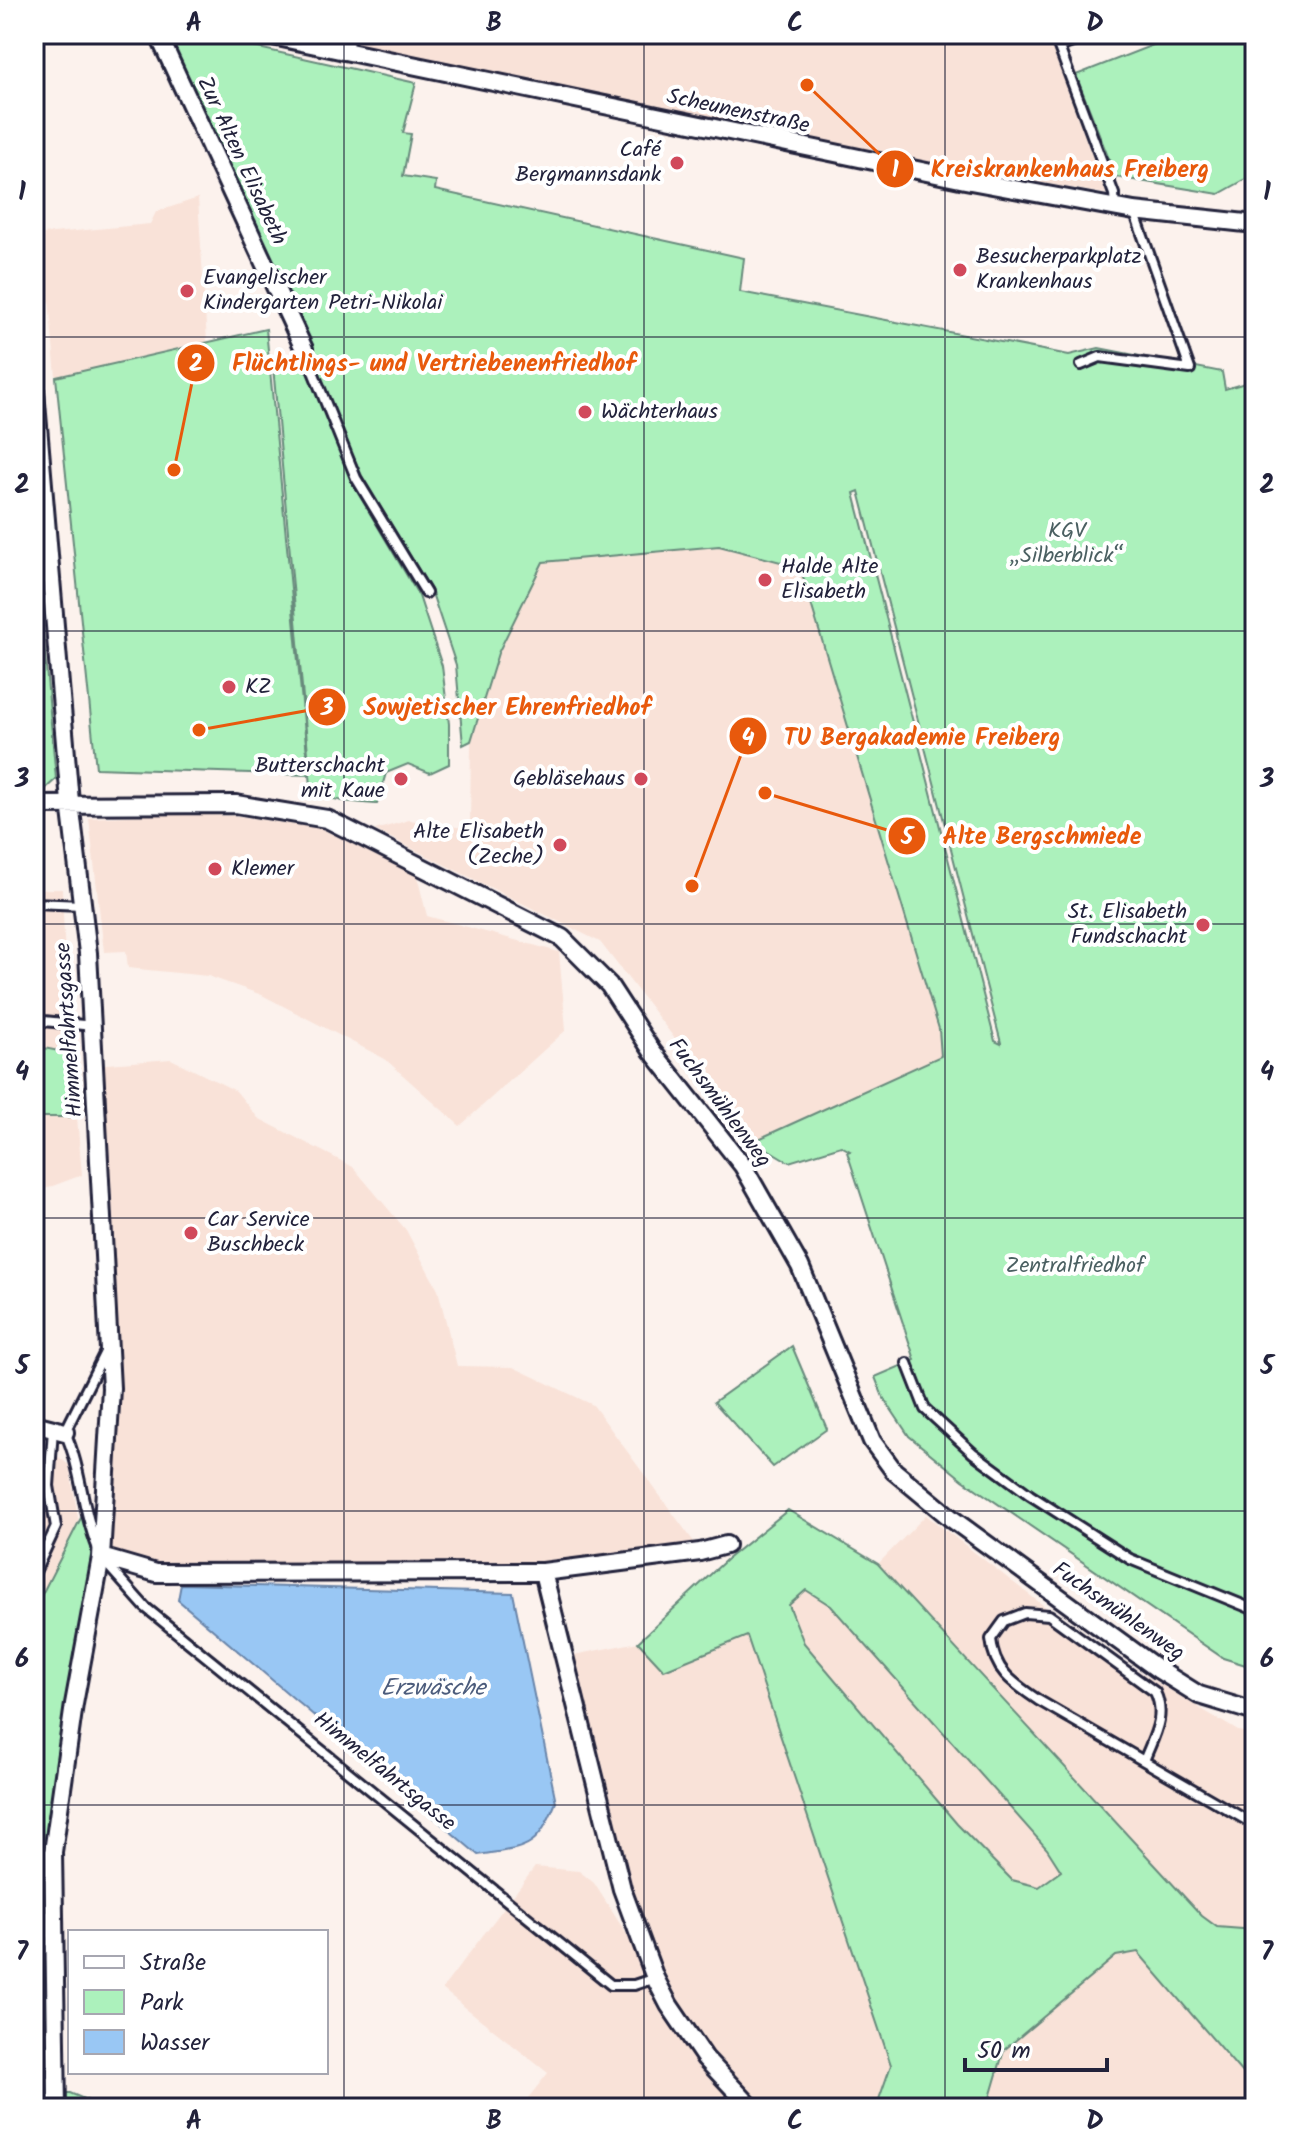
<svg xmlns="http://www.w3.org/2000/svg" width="1289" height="2142" font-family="Kalam,sans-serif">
<rect width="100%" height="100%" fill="#fcf2ed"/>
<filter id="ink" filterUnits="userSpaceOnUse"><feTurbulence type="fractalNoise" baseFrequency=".0125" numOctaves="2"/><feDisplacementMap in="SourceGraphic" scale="16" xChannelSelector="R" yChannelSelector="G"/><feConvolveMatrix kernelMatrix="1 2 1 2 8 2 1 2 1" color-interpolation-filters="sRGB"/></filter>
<g filter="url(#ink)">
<path fill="#f9e2d8" d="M 359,34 L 1047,34 L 1106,194 L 945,166 L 356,46 Z
M 198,198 L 207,342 L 56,377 L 43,234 L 150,224 L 156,212 Z
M 719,546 L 800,567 L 939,1029 L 941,1056 L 754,1141 L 600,942 L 375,830 L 409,820 L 470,829 L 471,741 L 498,653 L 543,562 Z
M 168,814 L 238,816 L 322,829 L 417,876 L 427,916 L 559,952 L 566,1030 L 460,1126 L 385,1059 L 262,995 L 208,976 L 128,968 L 126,951 L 104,952 L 89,818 Z
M 34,889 L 62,889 L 69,1053 L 34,1045 Z
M 171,1059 L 236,1091 L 258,1118 L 353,1167 L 406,1230 L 438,1290 L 457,1366 L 513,1367 L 593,1405 L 697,1546 L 543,1572 L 156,1573 L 101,1557 L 111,1388 L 95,1065 Z
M 34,1117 L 77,1117 L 82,1175 L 34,1193 Z
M 34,1438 L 69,1465 L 79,1523 L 34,1659 Z
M 926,1515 L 1092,1643 L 1238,1731 L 1255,1734 L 1255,1930 L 1217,1927 L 1202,1916 L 878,1564 Z
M 806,1590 L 831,1606 L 1047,1849 L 1062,1871 L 1039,1888 L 1012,1880 L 957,1824 L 804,1643 L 789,1605 Z
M 747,1635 L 891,2065 L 876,2108 L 520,2108 L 548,2073 L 442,1989 L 535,1867 L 579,1871 L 594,1883 L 652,1974 L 564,1657 L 638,1642 L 664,1670 Z
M 1138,1951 L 1255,2088 L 1255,2108 L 987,2108 L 1004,2050 L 1116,1956 Z"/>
<path fill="#acf1bc" stroke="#678a7c" stroke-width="2" fill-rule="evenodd" d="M 164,34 L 195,34 L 416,83 L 403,133 L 411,134 L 403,176 L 436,181 L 435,190 L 744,258 L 740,292 L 1069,355 L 1099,348 L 1222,372 L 1225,389 L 1255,380 L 1255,1668 L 1223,1658 L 963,1480 L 909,1436 L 883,1397 L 875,1377 L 915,1360 L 847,1152 L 850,1151 L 841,1146 L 789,1162 L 754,1141 L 941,1056 L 939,1029 L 800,567 L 719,546 L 543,562 L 498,653 L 471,741 L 463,745 L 456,665 L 431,590 L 362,476 ZM 859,491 L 1001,1043 L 1001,1044 L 995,1041 L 854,493 Z
M 1181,34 L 1255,34 L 1255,174 L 1219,194 L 1116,177 L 1076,75 Z
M 266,329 L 309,775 L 96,768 L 56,377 Z
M 302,359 L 355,488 L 419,596 L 442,666 L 449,724 L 449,764 L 430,773 L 408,764 L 386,773 L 377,804 C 358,802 324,803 311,786 L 273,366 Z
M 34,533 L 56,779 L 44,790 L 34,791 Z
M 34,1046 L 69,1053 L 77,1117 L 34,1117 Z
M 792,1346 L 827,1429 L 773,1467 L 714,1402 Z
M 85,1510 L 101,1557 L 53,1852 L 58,2093 L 70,2093 L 105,2108 L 34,2108 L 34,1659 L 39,1600 Z
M 788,1510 L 878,1564 L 1202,1916 L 1217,1927 L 1255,1930 L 1255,2088 L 1138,1952 L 1116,1956 L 1004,2050 L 987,2108 L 876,2108 L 891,2065 L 747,1636 L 664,1670 L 638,1642 L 726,1560 ZM 806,1590 L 831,1606 L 1047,1849 L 1061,1871 L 1039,1887 L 1012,1880 L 957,1824 L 804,1643 L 789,1605 Z"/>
<path fill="#99c7f4" stroke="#6985aa" stroke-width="2" d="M 181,1584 L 513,1593 L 556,1802 C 536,1851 527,1847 478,1855 L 178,1600 Z"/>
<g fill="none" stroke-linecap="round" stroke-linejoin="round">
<defs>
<path id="service" d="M 1054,34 L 1114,194 L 1115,207
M 1059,47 L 1095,34
M 304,349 L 356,478 L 426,593
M 1081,365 L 1100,357 L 1190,369 L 1134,211
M 34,903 L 82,905
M 34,1020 L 93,1026
M 907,1363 L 925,1409 L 973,1453 L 1030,1495 L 1130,1559 L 1255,1610
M 98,1549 C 82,1511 82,1470 65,1432 L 106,1350
M 104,1561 L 145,1607 L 611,1985 L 634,1985 L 655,1978
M 34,1574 L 56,1527 L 49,1486 L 53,1429
M 1144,1761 C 1153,1737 1167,1717 1155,1692 L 1049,1615 L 1025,1613 L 1004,1621 L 991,1639 C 994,1671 1013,1683 1038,1700 L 1255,1825"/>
<path id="minor" d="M 158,34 L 304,349
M 263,34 L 965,180 L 1134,211 L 1255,224
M 343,51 L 346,34
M 34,379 L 70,802 L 88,953 L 111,1388 L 101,1557 L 74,1704 L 53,1852 L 57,2108
M 34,805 L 236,804 L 327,819 L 562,938 L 609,985 L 652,1051 L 743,1166 L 800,1266 L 872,1441 L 894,1471 L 952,1519 L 1159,1670 L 1199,1695 L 1255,1712
M 34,1424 L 65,1432
M 101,1557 L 156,1573 L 543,1572 L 700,1552 L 726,1545
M 543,1572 L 622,1889 L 655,1978 L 669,2005 L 705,2058 L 752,2108"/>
</defs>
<use href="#service" stroke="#22223b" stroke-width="14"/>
<use href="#minor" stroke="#22223b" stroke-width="22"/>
<use href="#service" stroke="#fff" stroke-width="8"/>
<use href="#minor" stroke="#fff" stroke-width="16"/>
</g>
</g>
<path fill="none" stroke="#22223b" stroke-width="2" stroke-opacity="0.55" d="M 344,34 L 344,2108M 644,34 L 644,2108M 945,34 L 945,2108M 34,337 L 1255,337M 34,631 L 1255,631M 34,924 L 1255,924M 34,1218 L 1255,1218M 34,1511 L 1255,1511M 34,1805 L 1255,1805"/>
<g fill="#d1495b" stroke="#fff" stroke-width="3">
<circle cx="677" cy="163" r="8"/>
<circle cx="960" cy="270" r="8"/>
<circle cx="187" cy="291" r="8"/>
<circle cx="585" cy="412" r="8"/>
<circle cx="765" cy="580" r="8"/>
<circle cx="229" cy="687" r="8"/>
<circle cx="401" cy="779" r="8"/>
<circle cx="641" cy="779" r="8"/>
<circle cx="560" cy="845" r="8"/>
<circle cx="215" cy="869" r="8"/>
<circle cx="1203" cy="925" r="8"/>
<circle cx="191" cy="1233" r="8"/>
</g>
<g text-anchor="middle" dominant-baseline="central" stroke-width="8" stroke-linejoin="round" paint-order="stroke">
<g font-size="22" fill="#22223b" stroke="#fff">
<text transform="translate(738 112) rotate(12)">Scheunenstraße</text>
<text transform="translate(241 161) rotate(65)">Zur Alten Elisabeth</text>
<text transform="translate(70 1030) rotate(-94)">Himmelfahrtsgasse</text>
<text transform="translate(719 1103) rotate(53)">Fuchsmühlenweg</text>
<text transform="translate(1118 1612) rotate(35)">Fuchsmühlenweg</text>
<text transform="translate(384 1772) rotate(39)">Himmelfahrtsgasse</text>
</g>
<g font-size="22" fill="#22223b" stroke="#fff" text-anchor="start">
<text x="661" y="150" text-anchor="end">Café<tspan x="661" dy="25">Bergmannsdank</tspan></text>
<text x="976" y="257">Besucherparkplatz<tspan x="976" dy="25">Krankenhaus</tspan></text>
<text x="203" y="278">Evangelischer<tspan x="203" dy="25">Kindergarten Petri-Nikolai</tspan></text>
<text x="601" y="412">Wächterhaus</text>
<text x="781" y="567">Halde Alte<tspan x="781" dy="25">Elisabeth</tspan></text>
<text x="245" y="687">KZ</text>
<text x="385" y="766" text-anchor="end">Butterschacht<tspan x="385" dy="25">mit Kaue</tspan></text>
<text x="625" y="779" text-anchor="end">Gebläsehaus</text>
<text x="544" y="832" text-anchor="end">Alte Elisabeth<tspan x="544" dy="25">(Zeche)</tspan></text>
<text x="231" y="869">Klemer</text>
<text x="1187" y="912" text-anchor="end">St. Elisabeth<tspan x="1187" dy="25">Fundschacht</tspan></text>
<text x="207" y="1220">Car Service<tspan x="207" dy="25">Buschbeck</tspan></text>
</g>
<g font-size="22" fill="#4b6062" stroke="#fff">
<text x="1067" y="531">KGV<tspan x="1067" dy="25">„Silberblick“</tspan></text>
<text x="1075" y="1266">Zentralfriedhof</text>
</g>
<g font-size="24" font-style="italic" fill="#4c5c7c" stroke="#fff">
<text x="433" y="1688">Erzwäsche</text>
</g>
</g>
<path fill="none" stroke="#e8590c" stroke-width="3" d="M807 85L895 169M174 470L196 363M199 730L327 707M692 886L748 736M765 793L907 836"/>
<g fill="#e8590c" stroke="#fff" stroke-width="3">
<circle cx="807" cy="85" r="8"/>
<circle cx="174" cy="470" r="8"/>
<circle cx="199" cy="730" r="8"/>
<circle cx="692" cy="886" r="8"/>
<circle cx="765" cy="793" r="8"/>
<circle cx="895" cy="169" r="20"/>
<circle cx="196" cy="363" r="20"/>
<circle cx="327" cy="707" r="20"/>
<circle cx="748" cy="736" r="20"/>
<circle cx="907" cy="836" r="20"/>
</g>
<g font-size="24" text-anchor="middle" font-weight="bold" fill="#fff">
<text x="895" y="177">1</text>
<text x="196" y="371">2</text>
<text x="327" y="715">3</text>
<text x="748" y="745">4</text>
<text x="907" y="844">5</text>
</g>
<g font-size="24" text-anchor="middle" font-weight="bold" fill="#e8590c" stroke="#fff" stroke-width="8" stroke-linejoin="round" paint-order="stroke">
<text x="1070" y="177">Kreiskrankenhaus Freiberg</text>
<text x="434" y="371">Flüchtlings- und Vertriebenenfriedhof</text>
<text x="507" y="715">Sowjetischer Ehrenfriedhof</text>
<text x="922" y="745">TU Bergakademie Freiberg</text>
<text x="1042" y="844">Alte Bergschmiede</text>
</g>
<rect width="1289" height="2142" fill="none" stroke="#fff" stroke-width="88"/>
<rect x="68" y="1930" width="260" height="144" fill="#ffffff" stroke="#a7a7b1" stroke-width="2"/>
<rect x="84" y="1956" width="40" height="12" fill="#ffffff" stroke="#a7a7b1" stroke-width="2"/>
<text x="140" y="1970" font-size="24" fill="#22223b">Straße</text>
<rect x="84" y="1990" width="40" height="24" fill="#acf1bc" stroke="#a7a7b1" stroke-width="2"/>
<text x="140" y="2010" font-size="24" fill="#22223b">Park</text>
<rect x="84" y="2030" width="40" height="24" fill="#99c7f4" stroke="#a7a7b1" stroke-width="2"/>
<text x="140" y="2050" font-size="24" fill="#22223b">Wasser</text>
<path d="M965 2058v12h142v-12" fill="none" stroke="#22223b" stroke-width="4"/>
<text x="977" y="2058" font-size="24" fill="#22223b" stroke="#ffffff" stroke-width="6" paint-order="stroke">50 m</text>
<rect x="44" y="44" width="1201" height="2054" fill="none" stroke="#22223b" stroke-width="3"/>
<g font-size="26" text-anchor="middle" font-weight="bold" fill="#22223b">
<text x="194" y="31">A</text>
<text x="494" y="31">B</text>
<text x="795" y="31">C</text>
<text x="1095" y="31">D</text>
<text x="22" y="200">1</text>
<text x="1267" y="200">1</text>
<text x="22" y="493">2</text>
<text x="1267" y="493">2</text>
<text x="22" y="787">3</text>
<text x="1267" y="787">3</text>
<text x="22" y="1080">4</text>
<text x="1267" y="1080">4</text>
<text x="22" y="1374">5</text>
<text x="1267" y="1374">5</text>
<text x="22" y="1667">6</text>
<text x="1267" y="1667">6</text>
<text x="22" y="1960">7</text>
<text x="1267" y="1960">7</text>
<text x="194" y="2129">A</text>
<text x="494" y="2129">B</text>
<text x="795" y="2129">C</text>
<text x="1095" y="2129">D</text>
</g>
</svg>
